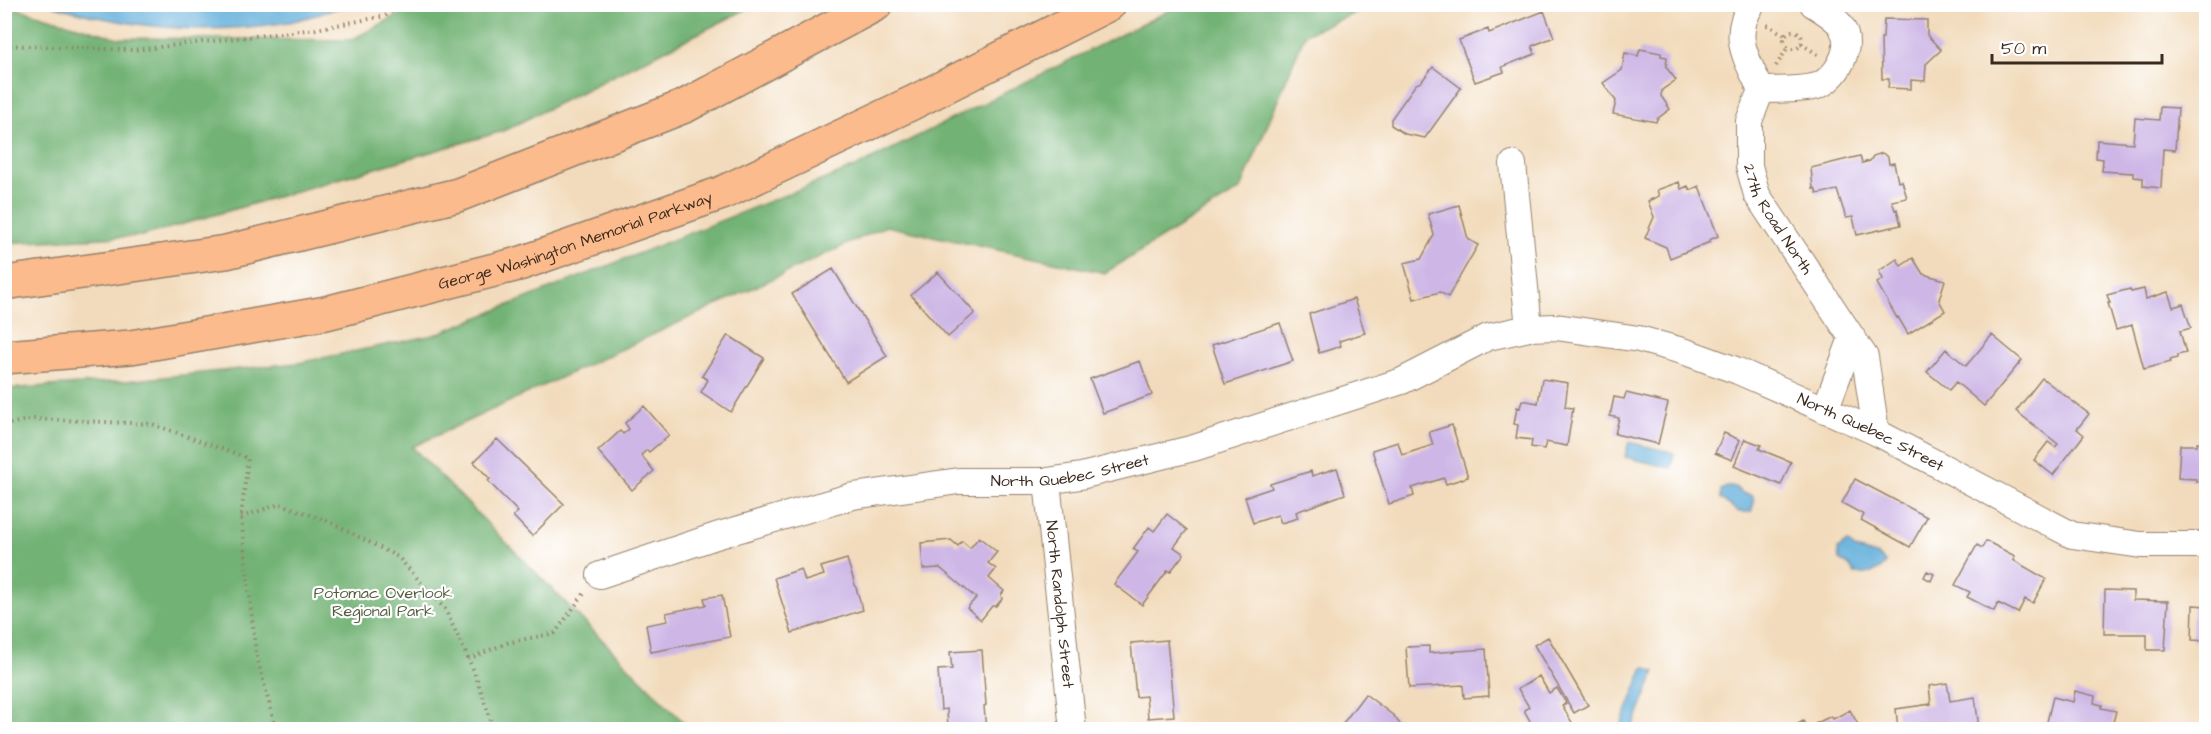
<svg xmlns="http://www.w3.org/2000/svg" width="2211" height="734" font-family="'Architects Daughter',sans-serif">
<rect width="100%" height="100%" fill="#fff"/>
<filter id="ink" filterUnits="userSpaceOnUse"><feTurbulence type="fractalNoise" baseFrequency=".0167" numOctaves="2"/><feDisplacementMap in="SourceGraphic" scale="12" xChannelSelector="R" yChannelSelector="G"/><feConvolveMatrix kernelMatrix="1 2 1 2 8 2 1 2 1" color-interpolation-filters="sRGB"/></filter>
<filter id="wash" filterUnits="userSpaceOnUse"><feTurbulence type="fractalNoise" baseFrequency=".008" numOctaves="4" result="noise"/><feDisplacementMap in="SourceGraphic" scale="24" xChannelSelector="R" yChannelSelector="G"/><feGaussianBlur stdDeviation="1.35" result="paint"/><feColorMatrix in="noise" values="0 0 0 0 0 0 0 0 0 0 0 0 0 0 0 0 0 1.4 0 .05"/><feComposite in="paint" operator="in"/></filter>
<g filter="url(#wash)">
<rect width="100%" height="100%" fill="#f2dbbc"/>
<path fill="#72b274" stroke="#566e49" stroke-width="1.5" d="M 5,5 L 118,38 L 351,40 L 417,5 L 755,5 L 503,131 L 142,236 L 5,243 Z
M 1180,5 L 1374,5 L 1305,34 L 1241,189 L 1105,273 L 886,226 L 412,447 L 690,729 L 5,729 L 5,389 L 125,381 L 298,363 L 434,335 L 858,166 Z"/>
<path fill="#61aeda" stroke="#4e6c7c" stroke-width="1.5" d="M 52,5 L 348,5 C 326,11 304,20 282,23 C 204,35 127,28 52,5 Z
M 1629,442 L 1674,453 L 1671,468 L 1625,457 Z
M 1727,487 L 1735,487 L 1742,493 L 1753,496 L 1754,503 L 1751,512 L 1739,512 L 1721,499 L 1721,490 Z
M 1847,542 L 1856,549 L 1879,556 L 1886,563 C 1878,573 1868,575 1855,574 L 1849,565 L 1839,560 L 1838,549 Z
M 1644,667 L 1655,672 L 1632,729 L 1621,725 Z"/>
<g id="blocks">
<path fill="#ceb7e6" d="M 1544,11 L 1554,37 L 1532,46 L 1535,54 L 1502,67 L 1504,72 L 1475,82 L 1459,40 L 1488,29 L 1489,33 Z
M 1884,19 L 1927,20 L 1927,35 L 1941,50 L 1926,64 L 1925,81 L 1911,80 L 1911,89 L 1888,88 L 1889,79 L 1882,79 L 1881,38 L 1883,38 Z
M 1640,49 L 1661,53 L 1661,56 L 1667,57 L 1666,67 L 1676,80 L 1662,90 L 1661,96 L 1670,109 L 1657,119 L 1656,122 L 1613,114 L 1616,101 L 1603,83 L 1622,70 L 1625,53 L 1638,56 Z
M 1433,67 L 1461,88 L 1425,138 L 1405,134 L 1391,125 L 1391,119 L 1416,84 L 1421,82 Z
M 2160,107 L 2178,108 L 2175,150 L 2163,149 L 2161,188 L 2143,186 L 2143,178 L 2133,177 L 2133,173 L 2102,171 L 2103,159 L 2096,158 L 2097,140 L 2133,143 L 2135,118 L 2159,120 Z
M 1882,153 L 1888,157 L 1889,164 L 1894,163 L 1898,182 L 1902,181 L 1907,198 L 1892,201 L 1895,210 L 1897,209 L 1901,225 L 1857,235 L 1853,217 L 1846,218 L 1837,190 L 1817,194 L 1815,188 L 1813,189 L 1811,168 L 1860,156 L 1862,163 L 1870,161 L 1873,156 Z
M 1679,182 L 1681,189 L 1688,186 L 1690,190 L 1699,186 L 1718,236 L 1709,240 L 1710,242 L 1670,258 L 1666,247 L 1645,238 L 1654,217 L 1648,201 L 1659,196 L 1657,190 Z
M 1459,205 L 1468,239 L 1478,245 L 1448,297 L 1440,292 L 1414,299 L 1404,263 L 1421,259 L 1434,235 L 1428,214 Z
M 1913,258 L 1923,274 L 1945,280 L 1939,300 L 1945,311 L 1908,334 L 1898,317 L 1897,318 L 1877,283 L 1883,279 L 1879,271 L 1897,259 L 1901,266 Z
M 833,269 L 887,356 L 846,382 L 792,294 Z
M 938,272 L 975,313 L 948,337 L 911,295 Z
M 2130,289 L 2131,292 L 2144,289 L 2146,299 L 2168,292 L 2173,307 L 2183,304 L 2191,328 L 2180,331 L 2186,353 L 2177,355 L 2177,358 L 2170,360 L 2171,362 L 2144,369 L 2132,325 L 2116,330 L 2108,303 L 2110,303 L 2107,295 Z
M 1354,299 L 1365,333 L 1339,341 L 1341,346 L 1319,353 L 1309,314 Z
M 1280,323 L 1293,361 L 1225,384 L 1212,345 Z
M 728,335 L 764,358 L 731,412 L 701,392 L 708,380 L 702,376 Z
M 1992,335 L 2022,360 L 1984,406 L 1956,382 L 1949,390 L 1927,372 L 1946,349 L 1966,366 Z
M 1140,361 L 1152,395 L 1103,413 L 1090,379 Z
M 2042,378 L 2089,414 L 2077,429 L 2084,435 L 2053,475 L 2034,460 L 2048,442 L 2055,447 L 2058,444 L 2016,411 Z
M 1542,379 L 1568,383 L 1565,407 L 1573,408 L 1567,446 L 1546,442 L 1544,449 L 1531,447 L 1532,440 L 1516,438 L 1518,425 L 1514,424 L 1517,407 L 1520,408 L 1522,400 L 1538,403 Z
M 1626,393 L 1668,403 L 1658,444 L 1615,434 L 1619,418 L 1610,416 L 1614,397 L 1624,399 Z
M 644,406 L 669,435 L 649,452 L 647,450 L 641,455 L 654,471 L 632,490 L 598,451 L 620,431 L 623,434 L 629,429 L 625,423 Z
M 1452,425 L 1468,477 L 1446,484 L 1444,478 L 1412,488 L 1414,496 L 1389,504 L 1372,450 L 1398,442 L 1402,455 L 1433,445 L 1429,432 Z
M 1724,433 L 1740,440 L 1732,460 L 1715,453 Z
M 497,439 L 564,504 L 532,536 L 513,516 L 518,512 L 488,481 L 490,479 L 474,462 Z
M 1745,439 L 1761,445 L 1759,449 L 1791,462 L 1781,485 L 1734,466 Z
M 2197,442 L 2206,443 L 2206,482 L 2196,482 L 2196,479 L 2178,478 L 2180,445 L 2197,445 Z
M 1337,468 L 1345,494 L 1296,512 L 1298,518 L 1281,523 L 1278,515 L 1253,523 L 1245,497 L 1272,488 L 1270,484 L 1311,471 L 1312,476 Z
M 1855,479 L 1927,517 L 1910,547 L 1861,520 L 1864,515 L 1842,503 Z
M 1167,514 L 1187,530 L 1174,547 L 1184,554 L 1170,572 L 1168,570 L 1142,605 L 1114,584 L 1138,552 L 1133,549 L 1149,527 L 1154,531 Z
M 979,537 L 997,552 L 988,563 L 996,569 L 989,578 L 1004,591 L 1001,595 L 1002,599 L 996,606 L 992,606 L 981,620 L 967,608 L 976,598 L 940,568 L 923,569 L 921,543 L 951,540 L 958,546 L 962,541 L 970,548 Z
M 1986,541 L 2015,556 L 2013,560 L 2046,579 L 2033,603 L 2025,599 L 2018,613 L 1998,603 L 1994,611 L 1967,597 L 1970,592 L 1955,585 L 1977,545 L 1982,548 Z
M 847,559 L 863,610 L 792,633 L 774,578 L 801,569 L 805,581 L 824,575 L 821,567 Z
M 1927,571 L 1934,574 L 1931,581 L 1924,577 Z
M 2105,590 L 2133,591 L 2133,600 L 2168,601 L 2165,650 L 2147,650 L 2147,634 L 2104,634 Z
M 722,595 L 730,637 L 651,652 L 646,625 L 668,621 L 666,613 L 706,605 L 704,598 Z
M 2193,605 L 2206,606 L 2206,641 L 2192,640 Z
M 1548,637 L 1588,705 L 1574,713 L 1534,645 Z
M 1167,640 L 1174,716 L 1148,718 L 1146,696 L 1136,697 L 1131,643 Z
M 1429,646 L 1429,653 L 1486,649 L 1489,696 L 1464,698 L 1463,685 L 1409,688 L 1406,647 Z
M 982,650 L 986,705 L 984,706 L 986,730 L 948,730 L 947,709 L 941,710 L 938,670 L 952,669 L 950,652 Z
M 1539,676 L 1549,693 L 1557,688 L 1566,703 L 1562,706 L 1576,729 L 1535,730 L 1524,710 L 1529,707 L 1518,689 Z
M 1947,683 L 1950,701 L 1975,697 L 1979,729 L 1898,730 L 1896,709 L 1931,704 L 1929,686 Z
M 2075,691 L 2095,696 L 2094,703 L 2102,705 L 2101,708 L 2116,711 L 2111,730 L 2045,730 L 2053,697 L 2073,702 Z
M 1365,694 L 1394,716 L 1404,730 L 1338,730 Z
M 1850,710 L 1861,730 L 1787,730 L 1803,721 L 1807,728 L 1831,716 L 1833,719 Z"/>
</g>
</g>
<g filter="url(#ink)">
<use href="#blocks" fill-opacity="0" stroke="#96826d" stroke-width="1.5"/>
<g fill="none" stroke-linecap="round" stroke-linejoin="round">
<defs>
<g id="minor">
<path id="s1" d="M 1752,4 C 1730,36 1747,59 1761,90 L 1749,121 L 1749,166 L 1757,195 L 1865,357 L 1876,432"/>
<path d="M 1761,90 C 1779,89 1799,91 1817,86 C 1837,79 1854,47 1842,28 C 1837,18 1822,10 1813,4"/>
<path d="M 1513,164 L 1529,328"/>
<path d="M 1825,410 L 1852,338"/>
<path id="s2" d="M 1047,481 L 1073,730"/>
<path id="s3" d="M 600,575 L 716,536 L 853,496 L 959,481 L 1047,481 L 1081,476 L 1194,448 L 1402,381 L 1488,337 L 1529,328 L 1556,327 L 1639,339 L 1686,352 L 1738,371 L 1876,432 L 2072,535 L 2141,545 L 2206,545"/>
</g>
<g id="motorway">
<path d="M 4,283 L 226,252 L 458,195 L 685,106 L 876,4"/>
<path id="s4" d="M 4,357 L 131,347 L 326,313 L 522,263 L 722,193 L 912,103 L 1109,4"/>
</g>
</defs>
<use href="#minor" stroke="#96826d" stroke-width="28"/>
<use href="#motorway" stroke="#96826d" stroke-width="36"/>
<path stroke="#96826d" stroke-width="4" stroke-dasharray="1.5 4.5" stroke-linecap="butt" d="M 1767,25 L 1785,35
M1784 40a9 9 0 1 1 18 0a9 9 0 1 1-18 0Z
M 1801,44 L 1819,55
M 4,45 L 134,50 L 316,29 L 385,16 L 403,4
M 1776,66 L 1788,47
M 4,425 L 32,419 L 152,424 L 248,458 L 241,517 L 256,653 L 276,730
M 241,517 L 280,504 L 328,521 L 398,557 L 445,609 L 474,671 L 494,730
M 468,659 L 507,643 L 555,633 L 586,591"/>
<use href="#minor" stroke="#fff" stroke-width="26"/>
<use href="#motorway" stroke="#fbbb8c" stroke-width="33"/>
</g>
</g>
<g text-anchor="middle" dominant-baseline="central" stroke-width="4.5" stroke-linejoin="round" paint-order="stroke">
<g font-size="16" fill="#3b2a1e" stroke="#fff">
<text stroke="none"><textPath href="#s1" startOffset="231">27th Road North</textPath></text>
<text stroke="none"><textPath href="#s4" startOffset="585">George Washington Memorial Parkway</textPath></text>
<text stroke="none"><textPath href="#s3" startOffset="1329">North Quebec Street</textPath></text>
<text stroke="none"><textPath href="#s3" startOffset="484">North Quebec Street</textPath></text>
<text stroke="none"><textPath href="#s2" startOffset="124">North Randolph Street</textPath></text>
</g>
<g font-size="16" fill="#545c3e" stroke="#fff">
<text x="383" y="593">Potomac Overlook<tspan x="383" dy="18">Regional Park</tspan></text>
</g>
</g>
<rect width="2211" height="734" fill="none" stroke="#fff" stroke-width="24"/>
<path d="M1992 54v9h170v-9" fill="none" stroke="#3b2a1e" stroke-width="3"/>
<text x="2001" y="54" font-size="18" fill="#3b2a1e" stroke="#ffffff" stroke-width="4.5" paint-order="stroke">50 m</text>
</svg>
